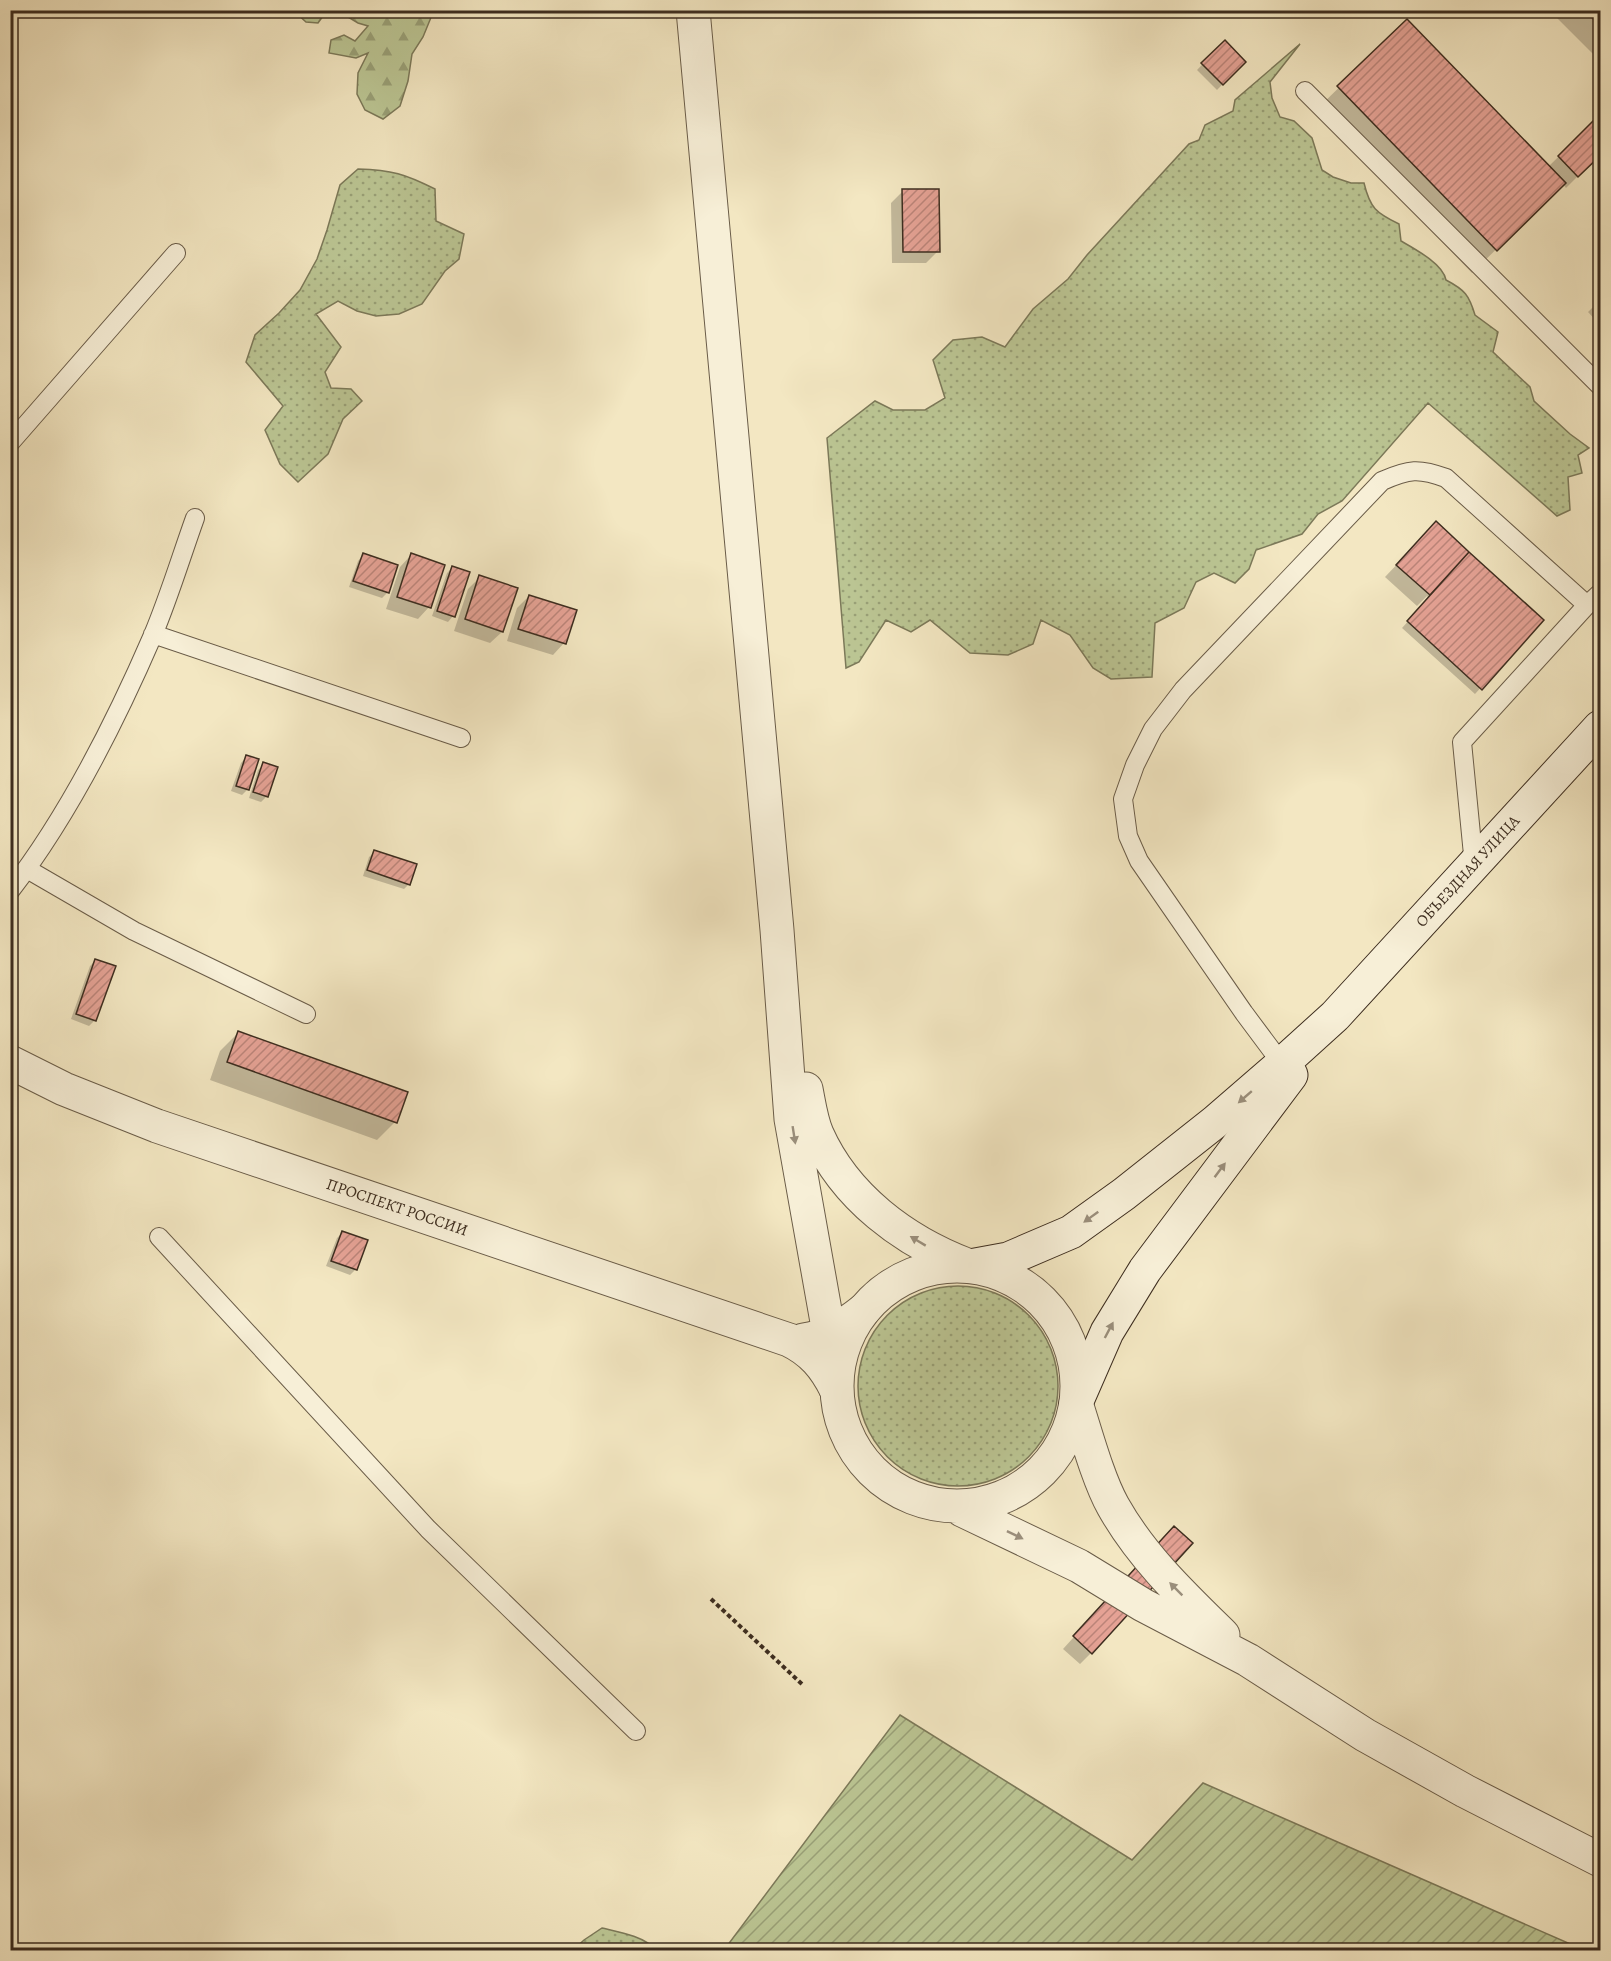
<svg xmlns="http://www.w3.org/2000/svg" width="1611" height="1961" font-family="Alegreya,serif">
<defs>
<pattern id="grass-dots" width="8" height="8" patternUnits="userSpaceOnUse" patternTransform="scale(1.5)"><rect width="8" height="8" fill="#bbc593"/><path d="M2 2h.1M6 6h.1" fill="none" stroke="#99a077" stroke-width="1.8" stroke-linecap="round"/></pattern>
<pattern id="forest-firs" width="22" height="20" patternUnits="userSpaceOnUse" patternTransform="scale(1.5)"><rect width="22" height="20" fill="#bbc593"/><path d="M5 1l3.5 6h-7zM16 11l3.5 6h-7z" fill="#99a077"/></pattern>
<pattern id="garden-furrows" width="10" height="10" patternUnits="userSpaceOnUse" patternTransform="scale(1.5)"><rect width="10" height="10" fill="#bbc593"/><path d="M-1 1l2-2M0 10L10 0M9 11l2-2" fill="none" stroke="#99a077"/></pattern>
<pattern id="building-hatch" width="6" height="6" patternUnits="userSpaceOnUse" patternTransform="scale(1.5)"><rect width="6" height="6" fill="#e5a295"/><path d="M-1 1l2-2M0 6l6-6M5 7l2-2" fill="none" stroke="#bb8479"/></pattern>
</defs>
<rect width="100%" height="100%" fill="#f3e7c2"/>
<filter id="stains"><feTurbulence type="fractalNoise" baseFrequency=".00333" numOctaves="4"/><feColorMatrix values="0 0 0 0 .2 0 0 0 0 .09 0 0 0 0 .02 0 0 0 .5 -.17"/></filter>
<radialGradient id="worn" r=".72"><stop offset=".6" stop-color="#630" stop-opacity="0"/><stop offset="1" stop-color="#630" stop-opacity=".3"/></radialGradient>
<path fill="url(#grass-dots)" stroke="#7c7959" stroke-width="1.5" d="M 1300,44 L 1270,82 L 1272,98 L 1280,117 L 1294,121 L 1312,138 L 1322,170 L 1333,177 L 1351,183 L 1364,183 C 1370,208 1376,213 1399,224 L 1401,241 C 1415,249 1443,264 1446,280 C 1465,290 1469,295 1475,315 L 1498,332 L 1493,352 L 1530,387 L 1534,401 L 1570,434 L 1589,448 L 1578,455 L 1582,473 L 1568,477 L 1570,510 L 1557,516 L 1428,403 L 1342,501 L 1318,514 L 1302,534 L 1256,550 L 1249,569 L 1235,583 L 1214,573 L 1196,582 L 1184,608 L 1155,623 L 1152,677 L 1111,679 L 1093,668 L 1070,635 L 1041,620 L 1033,644 L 1008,655 L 970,653 L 930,620 L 911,632 L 886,620 L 859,662 L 846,668 L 827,438 L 875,401 L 893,410 L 925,410 L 945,398 L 933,360 L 953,340 L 982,337 L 1005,347 L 1033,309 L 1068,279 L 1087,255 L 1189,144 L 1199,140 L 1205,125 L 1233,111 L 1235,100 Z
M 358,169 C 392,170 405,174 435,189 L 436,221 L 464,234 L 459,259 L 445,271 L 422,304 L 399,314 L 376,316 L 357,311 L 338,301 L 316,314 L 341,347 L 325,372 L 331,388 L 351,389 L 362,401 L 343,419 L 328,454 L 298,482 L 280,464 L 265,430 L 283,406 L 246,362 L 255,335 L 279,313 L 300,290 L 317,259 L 327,230 L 340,185 Z
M858 1386a100 100 0 1 1 200 0a100 100 0 1 1-200 0Z
M 602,1928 C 619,1932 644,1936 656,1950 L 573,1950 L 584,1940 Z"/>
<path fill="url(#forest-firs)" stroke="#7c7959" stroke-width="1.5" d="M 294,11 L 294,10 L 341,11 L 339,12 L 326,12 L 318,23 L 306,22 Z
M 347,11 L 428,11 L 432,15 L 423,37 L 412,54 L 408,81 L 400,106 L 383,119 L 365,110 L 357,94 L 358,73 L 368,53 L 356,58 L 329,53 L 331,40 L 344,35 L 355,41 L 368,26 L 358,23 L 348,17 Z"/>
<path fill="url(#garden-furrows)" stroke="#7c7959" stroke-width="1.5" d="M 900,1715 L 1132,1860 L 1203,1783 L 1584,1950 L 724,1950 Z"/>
<path fill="#0003" d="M 1549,10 L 1600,10 L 1600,61 Z
M 1407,21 L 1548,167 L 1600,116 L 1600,154 L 1566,188 L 1563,184 L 1472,273 L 1315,111 Z
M 1224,42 L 1244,62 L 1217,90 L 1197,70 Z
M 903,191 L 938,251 L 926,263 L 892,263 L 891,203 Z
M 1600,300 L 1600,325 L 1588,312 Z
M 1436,523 L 1542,620 L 1475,694 L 1402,628 L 1429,598 L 1427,596 L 1417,606 L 1385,577 Z
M 363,555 L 388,592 L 382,598 L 349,587 L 358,561 Z
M 411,555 L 429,607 L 418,619 L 386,609 L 400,567 Z
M 452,568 L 453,616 L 448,622 L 432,616 L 447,573 Z
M 480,577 L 502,632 L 490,643 L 454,631 L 468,589 Z
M 529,596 L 564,643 L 553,655 L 507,641 L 517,608 Z
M 246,757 L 248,789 L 242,795 L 231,791 L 241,763 Z
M 264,764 L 267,796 L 261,802 L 249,798 L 258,770 Z
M 375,852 L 409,884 L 404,889 L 363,876 L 369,857 Z
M 96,960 L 95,1020 L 89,1026 L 71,1019 L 90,966 Z
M 238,1033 L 406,1093 L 395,1122 L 377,1140 L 210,1080 L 220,1051 Z
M 342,1233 L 356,1269 L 350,1275 L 326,1266 L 337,1238 Z
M 1163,1539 L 1091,1653 L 1080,1664 L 1063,1649 Z"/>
<path fill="url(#building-hatch)" stroke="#3d2d1f" stroke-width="1.5" d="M 1585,10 L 1600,10 L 1600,26 Z
M 1407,19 L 1566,183 L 1497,251 L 1337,86 Z
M 1225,40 L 1246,62 L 1223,85 L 1201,63 Z
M 1600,114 L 1600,156 L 1578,177 L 1558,156 Z
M 902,189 L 939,189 L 940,252 L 903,252 Z
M 1436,521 L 1469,552 L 1430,595 L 1396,565 Z
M 1469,552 L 1544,620 L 1482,690 L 1407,621 Z
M 363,553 L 398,565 L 389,593 L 353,581 Z
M 411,553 L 445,565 L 431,608 L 397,597 Z
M 452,566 L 470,572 L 455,617 L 437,611 Z
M 479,575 L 518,588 L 503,632 L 465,619 Z
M 529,595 L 577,610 L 566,644 L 518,629 Z
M 246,755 L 259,759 L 249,790 L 236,786 Z
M 263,762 L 278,767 L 268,797 L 253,792 Z
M 374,850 L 417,864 L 410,885 L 367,870 Z
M 95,959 L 116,966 L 96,1021 L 76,1014 Z
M 238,1031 L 408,1092 L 397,1123 L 227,1062 Z
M 342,1231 L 368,1240 L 357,1270 L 331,1261 Z
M 1174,1526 L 1193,1543 L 1092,1654 L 1073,1636 Z"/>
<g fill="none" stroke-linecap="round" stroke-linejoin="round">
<defs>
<path id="service" d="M 1305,91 L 1600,386
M 10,443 L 176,253
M 153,634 L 461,738
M 1474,865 L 1462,742 L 1587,605 L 1600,593
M 27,869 L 134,931 L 306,1014
M 10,891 C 69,815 115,723 153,635 C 169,597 181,557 195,518
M 1282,1064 L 1244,1013 L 1139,861 L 1128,836 L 1123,799 L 1135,765 L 1153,729 L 1183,690 L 1382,481 C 1409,469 1419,468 1446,478 L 1587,605
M 159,1237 L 428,1529 L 636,1731"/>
<g id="minor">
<path id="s1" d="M 10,1062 L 64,1089 L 157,1126 L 789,1340 C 812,1351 825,1367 836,1389"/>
<path d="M 803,1340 C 827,1337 845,1325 864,1310"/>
</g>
<path id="tertiary" d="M 693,10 L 777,930 L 791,1119 L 829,1333 L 836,1389
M 806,1089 C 809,1104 811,1120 817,1134 C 845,1197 904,1241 967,1265
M837 1386a120 120 0 1 1 240 0a120 120 0 1 1-240 0Z
M 1076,1403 C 1086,1434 1098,1479 1113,1506 C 1141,1556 1182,1595 1223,1635
M 962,1510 L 1079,1566 L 1143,1605 L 1248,1660 L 1365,1735 L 1465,1791 L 1600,1860"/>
<g id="secondary">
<path id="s2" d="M 970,1266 L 1008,1259 L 1071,1232 L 1124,1194 L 1215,1122 L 1282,1064 L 1335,1016 L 1600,727"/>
<path d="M 1076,1403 L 1107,1332 L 1145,1270 L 1291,1075"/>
</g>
</defs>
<use href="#service" stroke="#6a5c48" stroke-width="20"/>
<use href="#minor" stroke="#6a5c48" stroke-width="35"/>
<use href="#tertiary" stroke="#6a5c48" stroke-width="35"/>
<use href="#secondary" stroke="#3d2d1f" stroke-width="35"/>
<path stroke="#3d2d1f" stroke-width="4" stroke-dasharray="4.5 3" stroke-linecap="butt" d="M 711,1599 L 804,1686"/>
<use href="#service" stroke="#f7efd7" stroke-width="18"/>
<use href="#minor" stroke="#f7efd7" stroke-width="33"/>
<use href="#tertiary" stroke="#f7efd7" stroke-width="33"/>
<use href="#secondary" stroke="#f7efd7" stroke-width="33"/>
</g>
<defs><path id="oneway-solid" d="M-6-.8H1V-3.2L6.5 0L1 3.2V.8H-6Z" transform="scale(1.5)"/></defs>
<g fill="#9a8e7b">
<use href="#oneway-solid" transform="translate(1245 1097) rotate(139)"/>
<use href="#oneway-solid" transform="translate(794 1135) rotate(81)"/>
<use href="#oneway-solid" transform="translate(1220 1170) rotate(-53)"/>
<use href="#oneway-solid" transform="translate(1091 1217) rotate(144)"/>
<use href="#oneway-solid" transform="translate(918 1241) rotate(-149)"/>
<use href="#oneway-solid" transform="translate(1109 1330) rotate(-62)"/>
<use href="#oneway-solid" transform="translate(1015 1535) rotate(26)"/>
<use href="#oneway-solid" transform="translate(1176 1589) rotate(-135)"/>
</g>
<g text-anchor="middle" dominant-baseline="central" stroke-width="4.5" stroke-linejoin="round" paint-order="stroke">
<g font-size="16" fill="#3d2d1f" stroke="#f7efd7">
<text stroke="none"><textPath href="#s2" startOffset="645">ОБЪЕЗДНАЯ УЛИЦА</textPath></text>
<text stroke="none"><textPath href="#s1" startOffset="414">ПРОСПЕКТ РОССИИ</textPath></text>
</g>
</g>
<rect width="1611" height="1961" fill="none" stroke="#f3e7c2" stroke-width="36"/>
<rect x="12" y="12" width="1587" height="1937" fill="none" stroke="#3d2d1f" stroke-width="3"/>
<rect x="18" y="18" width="1575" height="1925" fill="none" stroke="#3d2d1f" stroke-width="1.5"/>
<rect width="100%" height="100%" filter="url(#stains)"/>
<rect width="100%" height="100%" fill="url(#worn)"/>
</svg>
